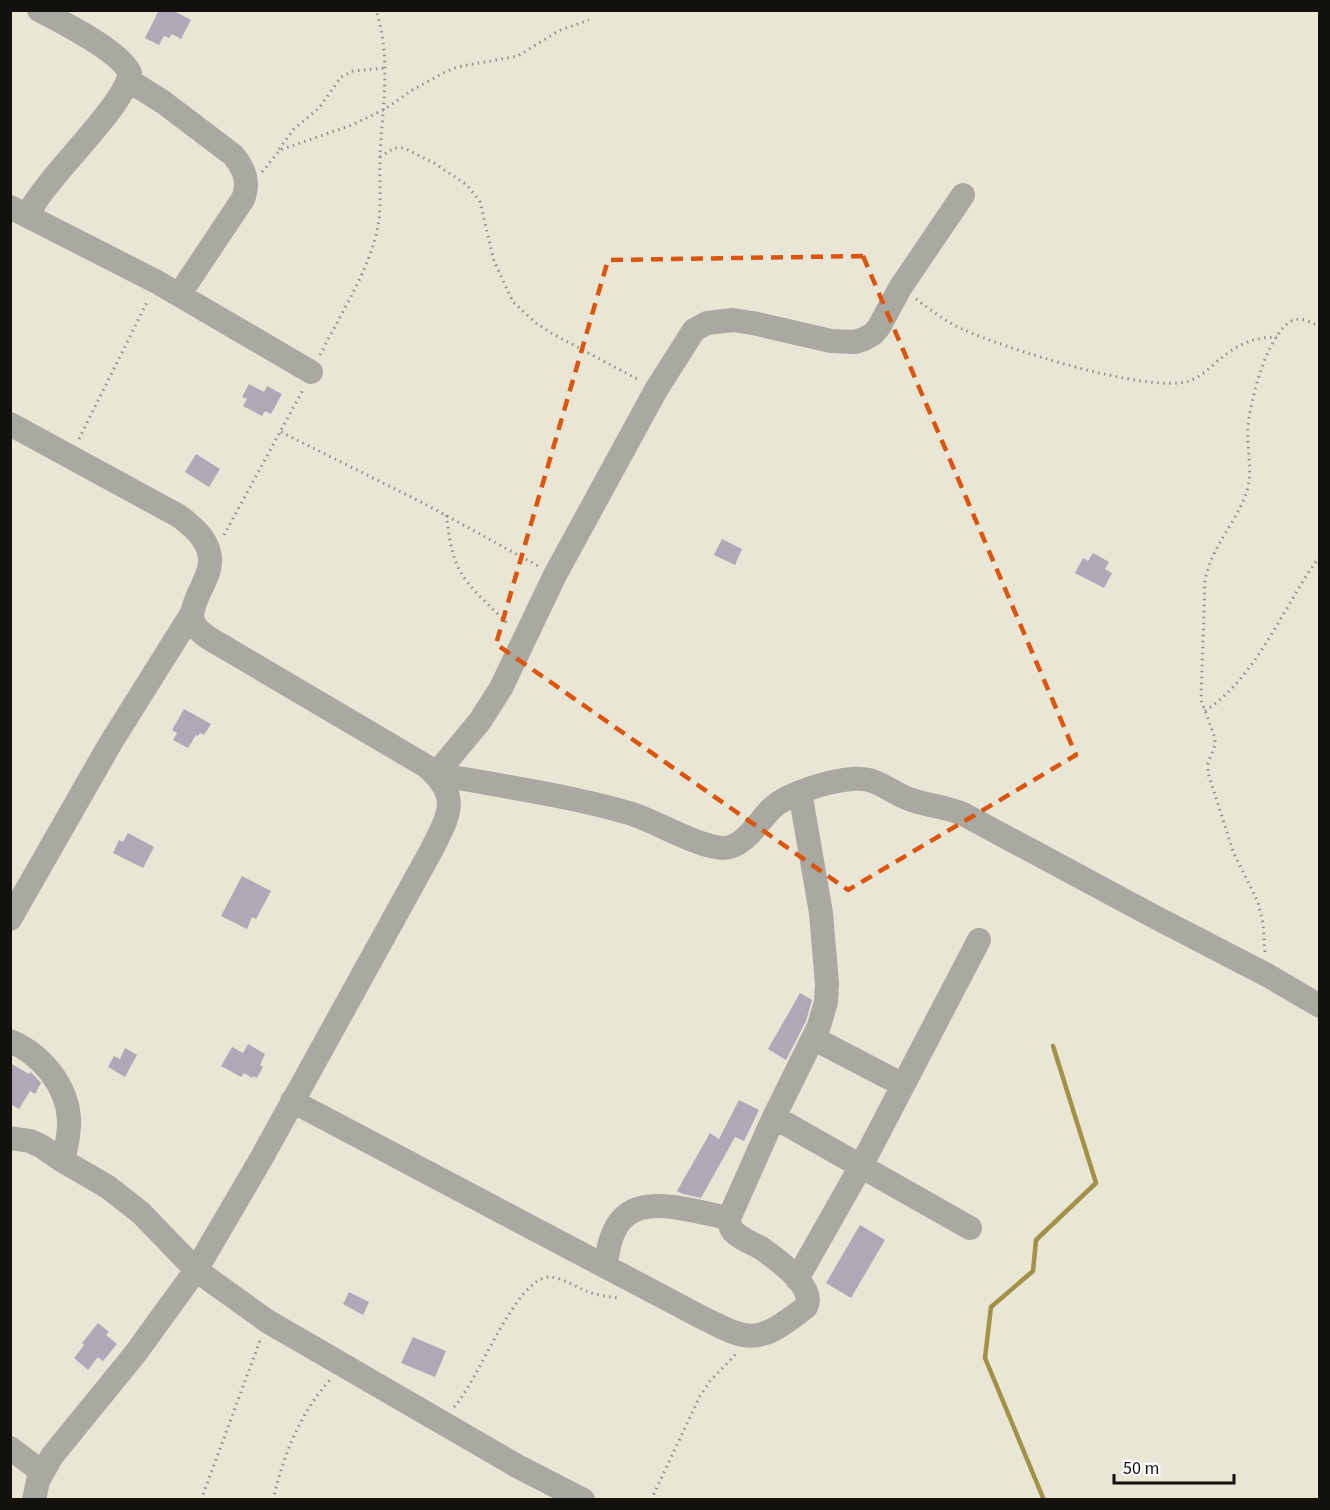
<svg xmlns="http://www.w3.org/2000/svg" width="1330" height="1510" font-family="'Source Sans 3',sans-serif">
<rect width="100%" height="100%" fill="#e9e6d6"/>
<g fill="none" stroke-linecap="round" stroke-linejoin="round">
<path stroke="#a19248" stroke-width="4.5" d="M 1044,1500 L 985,1358 L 991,1307 L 1033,1271 L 1036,1240 L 1096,1183 L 1053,1046"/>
</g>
<path fill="#b0a8b6" d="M 159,10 L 172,10 L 191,20 L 181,39 L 172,34 L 169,38 L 164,36 L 159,45 L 145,38 Z
M 249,384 L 264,392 L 267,386 L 282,394 L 271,414 L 265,411 L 262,416 L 243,406 L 247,399 L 242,397 Z
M 196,454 L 220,469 L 209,487 L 185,472 Z
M 722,539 L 742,549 L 735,565 L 714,555 Z
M 1093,553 L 1109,562 L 1105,569 L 1112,573 L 1104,588 L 1075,573 L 1083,558 L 1088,561 Z
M 184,709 L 211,724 L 204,735 L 200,733 L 198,736 L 196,735 L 188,748 L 173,740 L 177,733 L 172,730 Z
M 128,833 L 154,847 L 143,868 L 113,853 L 119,840 L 123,842 Z
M 242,876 L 271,891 L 256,919 L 252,917 L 247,929 L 221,916 Z
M 800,993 L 812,1000 L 806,1021 L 786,1060 L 768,1049 Z
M 248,1044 L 265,1054 L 260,1065 L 263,1067 L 257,1078 L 253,1076 L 252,1078 L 244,1073 L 241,1077 L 221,1066 L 232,1047 L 243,1053 Z
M 125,1048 L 137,1055 L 125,1077 L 108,1067 L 114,1056 L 120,1059 Z
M 10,1063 L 29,1074 L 31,1072 L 41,1083 L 35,1094 L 30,1091 L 19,1109 L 10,1104 Z
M 739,1100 L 759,1110 L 744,1141 L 735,1137 L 701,1198 L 683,1194 L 677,1191 L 710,1133 L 719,1139 Z
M 860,1225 L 885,1240 L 851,1298 L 826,1283 Z
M 349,1292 L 369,1302 L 363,1315 L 343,1304 Z
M 98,1323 L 109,1332 L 106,1335 L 117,1344 L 103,1361 L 98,1357 L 88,1370 L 74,1358 L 84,1345 L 82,1343 Z
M 413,1337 L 446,1351 L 435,1377 L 401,1363 Z"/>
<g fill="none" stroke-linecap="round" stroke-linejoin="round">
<path stroke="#939085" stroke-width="3" stroke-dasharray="1.5 4.5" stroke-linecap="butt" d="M 279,149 L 294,129 L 319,108 L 341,77 L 353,71 L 385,68
M 380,157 L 394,148 L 404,148 L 434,163 L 467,185 L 480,202 L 494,261 L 513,302 L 536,323 L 553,334 L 639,380
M 262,172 L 280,150 L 352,125 L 385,109 L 414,89 L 445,72 L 457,67 L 518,56 L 558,31 L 589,20
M 916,299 C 931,310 946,322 962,329 C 1004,348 1147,394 1189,381 C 1198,378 1205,372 1212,366 C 1232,348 1249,337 1277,337
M 320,355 C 337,321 365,276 375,239 C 383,212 379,185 380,157 C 382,107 392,60 376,10
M 281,432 L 425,504 L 540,567
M 79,439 L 148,300
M 446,515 C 449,532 450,549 457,565 C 467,588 492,607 509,625
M 224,535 L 304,388
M 1205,711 C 1258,676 1283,606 1320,556
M 1265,952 L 1263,923 L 1258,902 L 1234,854 L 1208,773 L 1208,763 L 1215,745 L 1215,738 L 1201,700 L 1205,581 C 1210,549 1235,524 1246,494 C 1254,471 1246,450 1248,426 C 1250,402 1268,329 1294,320 C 1303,317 1312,323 1320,327
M 454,1407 C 478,1382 516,1276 550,1277 C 563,1278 576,1287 588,1292 C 598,1295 609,1297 620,1298
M 201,1500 L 261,1338
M 273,1500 C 283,1457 300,1412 331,1379
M 651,1500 L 700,1396 L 710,1381 L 738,1352"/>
<path stroke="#a9a8a1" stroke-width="24" d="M 128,80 L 163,102 L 233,155 C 244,168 250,182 243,199 L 179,295
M 963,195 L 900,288 L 879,327 L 873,334 L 864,339 L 855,342 L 831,341 L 753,323 L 733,320 L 707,323 L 694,330 L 656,390 L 555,575 L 501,688 L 480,721 L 436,774 C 501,786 566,795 629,813 C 656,821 697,847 723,848 C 744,848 758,822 771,809 C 788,792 846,774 869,780 C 885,784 898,797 915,801 C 931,806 947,807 963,814 L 1153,916 L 1267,975 L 1320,1006
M 10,207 L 157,282 L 311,372
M 27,215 C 34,203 42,192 51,181 C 69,157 126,100 130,73 C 119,50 62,22 39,10
M 10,424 L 179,516 C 195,528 215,545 209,569 C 206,581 199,591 195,603 C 193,609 191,615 193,621 C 197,634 218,643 229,650 L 426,766 C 462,797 449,815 431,851 L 261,1159 L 196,1270 L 135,1354 L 52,1456 L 38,1481 L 34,1500
M 10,919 L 110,744 L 192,613
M 813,1038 L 903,1085
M 10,1041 C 41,1054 67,1085 69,1119 C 70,1133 66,1148 63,1161
M 292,1101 L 701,1317 C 737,1334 752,1347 787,1321 C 793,1317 800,1312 806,1307 C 817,1287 775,1258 761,1248 C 752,1243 740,1239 733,1231 C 730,1227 729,1224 729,1218 L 774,1117 L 819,1026 L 826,1002 L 827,984 L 821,913 L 800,792
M 774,1117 L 970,1228
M 10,1138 L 30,1141 L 41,1146 L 63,1161 L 108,1187 L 141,1213 L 196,1270 L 267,1321 L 517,1466 L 583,1500
M 606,1267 C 612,1182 671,1207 729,1218
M 797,1279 L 861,1166 L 979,940
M 10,1448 L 42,1472"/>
</g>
<path fill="none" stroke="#dd550c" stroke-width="4.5" stroke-dasharray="12 8" stroke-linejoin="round" d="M 863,256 L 1076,755 L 848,890 L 496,644 L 608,260 Z"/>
<rect width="1330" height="1510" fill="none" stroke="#12110c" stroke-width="24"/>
<path d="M1114 1474v9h120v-9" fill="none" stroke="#12110c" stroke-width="3"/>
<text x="1123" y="1474" font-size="18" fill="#12110c" stroke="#ffffff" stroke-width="4.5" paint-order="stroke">50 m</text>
</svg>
